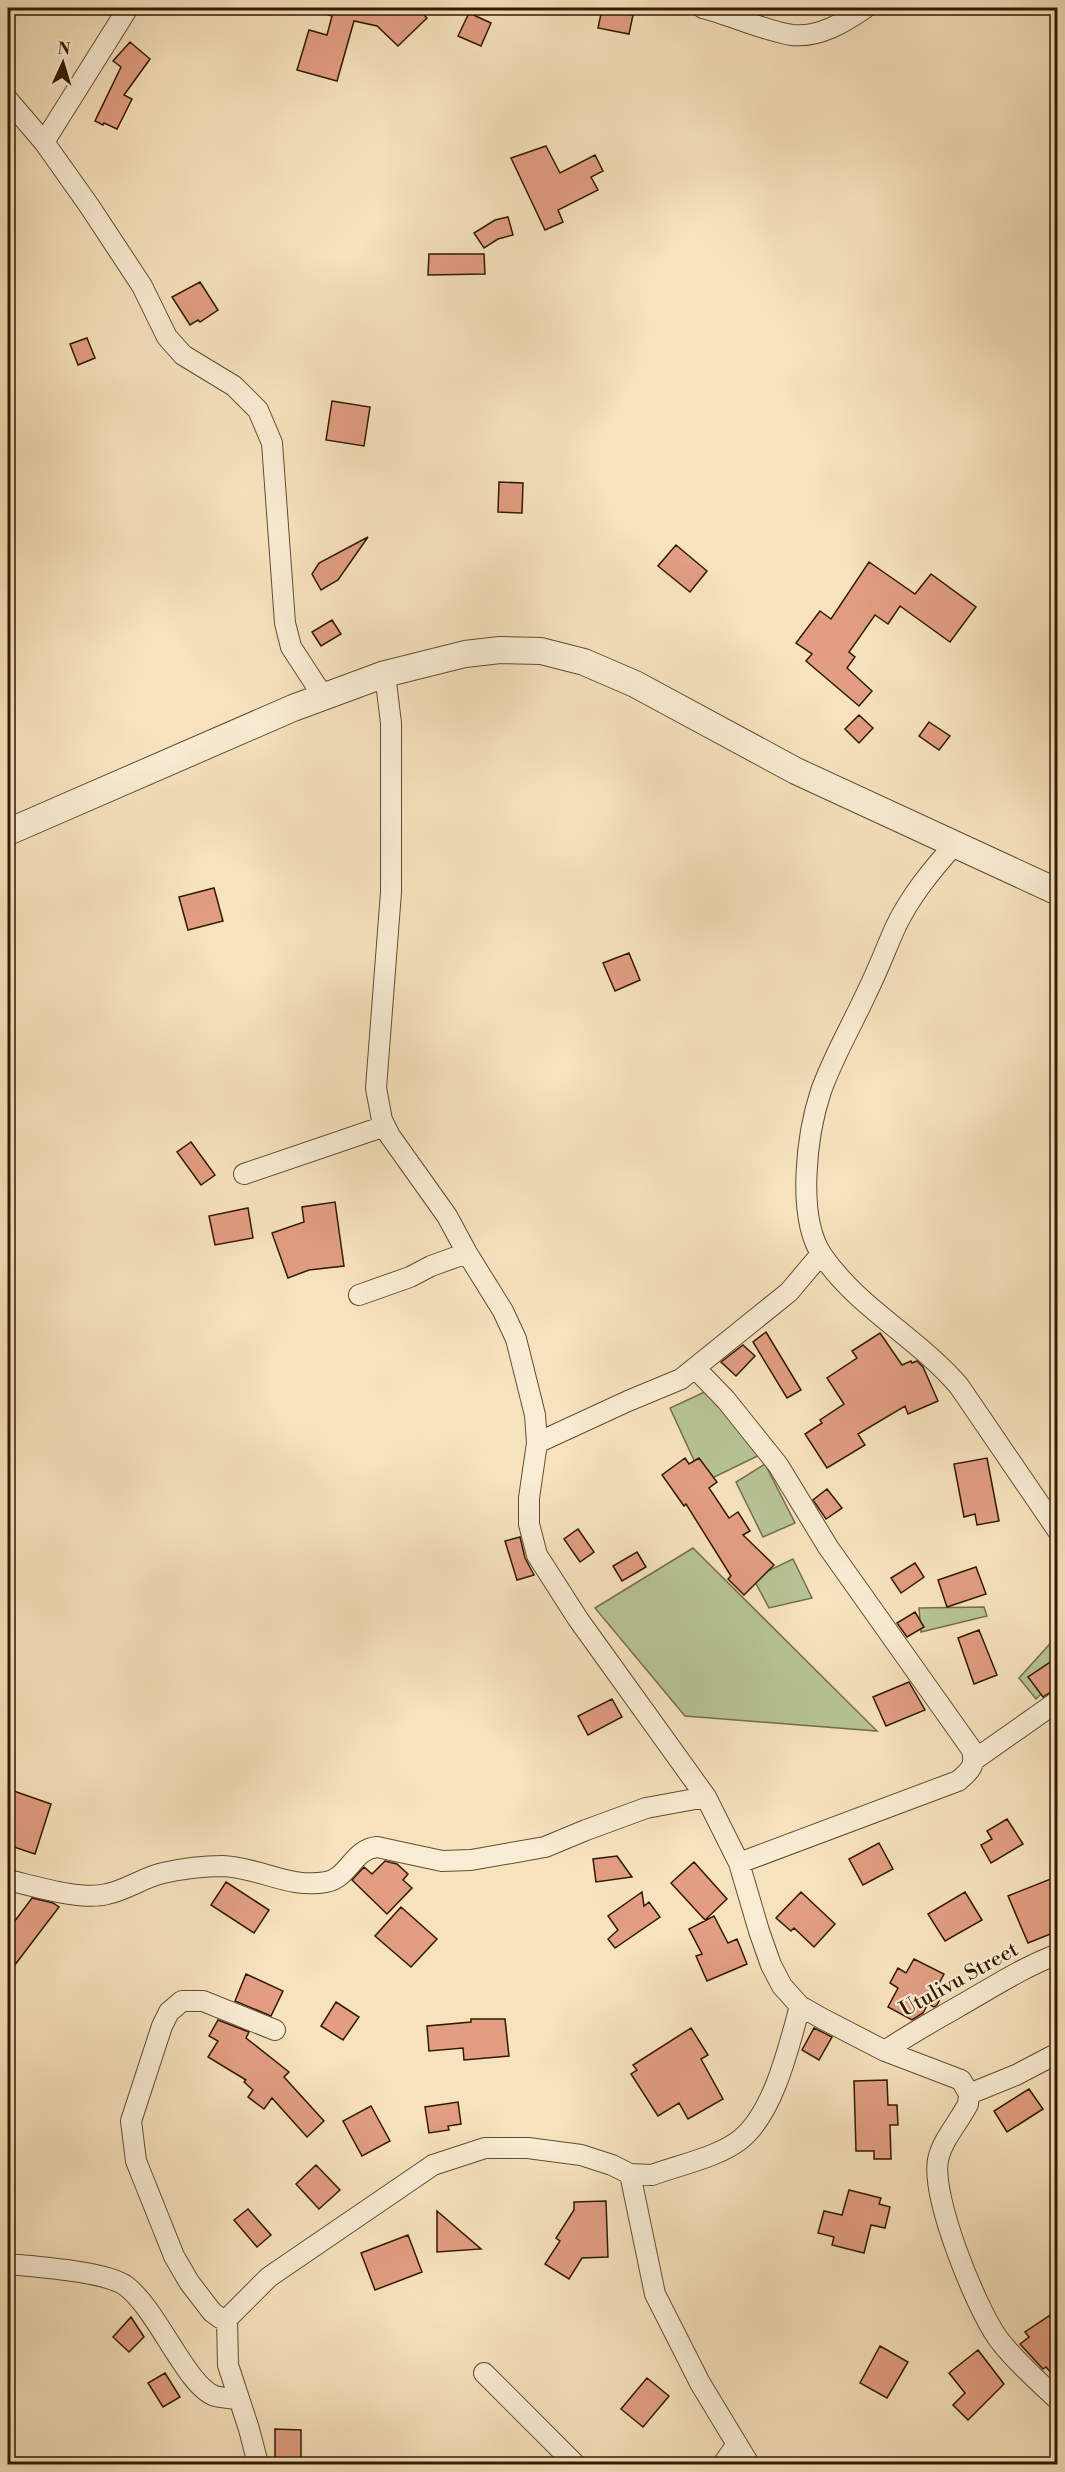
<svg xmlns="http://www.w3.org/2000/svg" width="1065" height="2472" font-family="'Libre Bodoni',serif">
<rect width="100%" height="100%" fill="#f6e2bd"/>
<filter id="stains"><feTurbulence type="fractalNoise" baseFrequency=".00333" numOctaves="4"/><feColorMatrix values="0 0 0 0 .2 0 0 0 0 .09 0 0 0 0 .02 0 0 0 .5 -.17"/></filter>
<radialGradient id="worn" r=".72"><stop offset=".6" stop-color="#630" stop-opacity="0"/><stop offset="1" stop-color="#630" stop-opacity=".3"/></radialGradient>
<path fill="#b7c495" stroke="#746f4a" stroke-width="1.5" d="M 709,1390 L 768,1451 L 704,1482 L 670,1408 Z
M 765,1464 L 795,1523 L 763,1537 L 736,1482 Z
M 693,1548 L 877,1731 L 685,1716 L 595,1608 Z
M 793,1559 L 812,1598 L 769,1608 L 753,1578 Z
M 984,1607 L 987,1616 L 921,1632 L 919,1608 Z
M 1057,1636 L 1057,1679 L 1036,1699 L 1019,1678 Z"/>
<path fill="#e29d82" stroke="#311a00" stroke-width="1.5" d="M 328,8 L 417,8 L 427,18 L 398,46 L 377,26 L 354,21 L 337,81 L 297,70 L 309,30 L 327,35 L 332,16 L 328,15 Z
M 602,9 L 633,15 L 629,34 L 598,28 Z
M 469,13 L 491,23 L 481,46 L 458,36 Z
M 130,42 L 150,59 L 124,95 L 132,99 L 117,129 L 104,123 L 103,125 L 95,121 L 121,67 L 113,61 Z
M 546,146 L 560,173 L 595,155 L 603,171 L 591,177 L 598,190 L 558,210 L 563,222 L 545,230 L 511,158 Z
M 508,217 L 513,235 L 498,239 L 484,248 L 474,233 L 495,220 Z
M 429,254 L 484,254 L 485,274 L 428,275 Z
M 200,282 L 218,310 L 200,322 L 198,320 L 190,325 L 172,297 Z
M 87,338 L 95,358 L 78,365 L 70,344 Z
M 332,401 L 370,407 L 364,446 L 326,440 Z
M 499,482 L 523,483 L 522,513 L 498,512 Z
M 368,537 L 338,580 L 321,590 L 312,574 L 319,563 Z
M 676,545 L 707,571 L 690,592 L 658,566 Z
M 869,562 L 915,594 L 931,574 L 976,607 L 950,642 L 900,606 L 888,624 L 875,615 L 849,652 L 855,657 L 847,668 L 872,691 L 859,706 L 806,661 L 812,654 L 796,643 L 820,611 L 831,619 Z
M 332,620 L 341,634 L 321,646 L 312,632 Z
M 859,715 L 873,728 L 859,743 L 845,729 Z
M 929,722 L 950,736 L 939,750 L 919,736 Z
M 214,888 L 223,921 L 188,930 L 179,897 Z
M 629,953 L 640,980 L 615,991 L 603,963 Z
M 191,1142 L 215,1175 L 201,1185 L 177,1152 Z
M 335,1202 L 344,1266 L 309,1270 L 288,1278 L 272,1233 L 304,1222 L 302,1207 Z
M 248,1208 L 253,1238 L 215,1245 L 209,1216 Z
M 766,1332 L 801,1390 L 787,1398 L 753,1342 Z
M 880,1333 L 902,1365 L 911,1361 L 912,1363 L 917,1361 L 923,1367 L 938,1401 L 908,1414 L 905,1406 L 858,1434 L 865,1445 L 827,1468 L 805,1434 L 822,1423 L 820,1420 L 844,1404 L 827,1378 L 857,1358 L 852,1351 Z
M 743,1345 L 755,1356 L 736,1376 L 721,1362 Z
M 685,1458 L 689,1464 L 699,1458 L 717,1482 L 709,1488 L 729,1518 L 738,1512 L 750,1531 L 743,1535 L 774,1565 L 744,1595 L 728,1579 L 731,1576 L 686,1504 L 684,1506 L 662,1475 Z
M 987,1458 L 999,1521 L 977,1525 L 975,1514 L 964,1517 L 954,1464 Z
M 827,1489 L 842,1508 L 826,1519 L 813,1500 Z
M 578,1529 L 594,1552 L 580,1562 L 564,1539 Z
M 520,1537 L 525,1558 L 534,1575 L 517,1580 L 505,1541 Z
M 637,1552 L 646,1567 L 622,1581 L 613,1566 Z
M 915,1563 L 924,1577 L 901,1593 L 891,1578 Z
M 976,1567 L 986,1594 L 947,1607 L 938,1580 Z
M 915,1612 L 924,1627 L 907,1637 L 897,1623 Z
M 979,1630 L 997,1675 L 974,1684 L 958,1638 Z
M 1058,1657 L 1058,1687 L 1043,1697 L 1028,1677 Z
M 909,1682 L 925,1710 L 886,1726 L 873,1697 Z
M 612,1699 L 622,1717 L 588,1735 L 578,1716 Z
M 8,1789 L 51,1804 L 35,1854 L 8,1845 Z
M 1007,1819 L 1023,1844 L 991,1863 L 981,1845 L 992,1839 L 987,1831 Z
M 879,1843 L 893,1869 L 863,1885 L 849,1859 Z
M 617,1856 L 632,1877 L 596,1882 L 593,1859 Z
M 385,1861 L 397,1864 L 408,1874 L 403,1880 L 412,1888 L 387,1914 L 352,1880 L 364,1867 L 372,1874 Z
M 694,1862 L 727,1899 L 705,1920 L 671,1883 Z
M 1058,1876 L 1058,1931 L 1028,1943 L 1008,1896 Z
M 226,1882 L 269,1910 L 254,1933 L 211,1905 Z
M 642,1892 L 644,1906 L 649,1902 L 660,1917 L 615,1948 L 608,1939 L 618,1930 L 608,1916 Z
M 801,1892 L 835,1924 L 814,1947 L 794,1928 L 791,1931 L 776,1918 Z
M 965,1892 L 982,1920 L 945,1941 L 928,1914 Z
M 32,1898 L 53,1903 L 59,1907 L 8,1974 L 8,1930 Z
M 401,1907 L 437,1939 L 411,1967 L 375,1936 Z
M 714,1916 L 728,1943 L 737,1939 L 747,1964 L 707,1981 L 696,1956 L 702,1954 L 689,1929 Z
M 914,1959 L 944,1974 L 936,1989 L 943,1993 L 937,2005 L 934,2007 L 928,2004 L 923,2013 L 912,2020 L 888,2007 L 898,1988 L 890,1983 L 898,1968 L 906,1973 Z
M 246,1974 L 283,1991 L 271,2016 L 235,2001 Z
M 336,2002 L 359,2017 L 343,2040 L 321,2026 Z
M 471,2019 L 505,2019 L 509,2056 L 464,2060 L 463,2048 L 429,2051 L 427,2026 L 471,2022 Z
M 218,2020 L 249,2032 L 246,2038 L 289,2072 L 284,2077 L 324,2121 L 307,2137 L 272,2098 L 264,2109 L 248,2097 L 253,2090 L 244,2082 L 246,2080 L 208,2057 L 218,2041 L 209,2036 Z
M 691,2028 L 708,2055 L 701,2059 L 723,2099 L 688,2119 L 679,2103 L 658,2116 L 631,2074 L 637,2070 L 633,2065 Z
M 814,2028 L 832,2037 L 819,2060 L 802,2050 Z
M 887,2080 L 888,2105 L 897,2105 L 898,2125 L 890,2125 L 891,2159 L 874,2159 L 874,2151 L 856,2151 L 854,2081 Z
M 1029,2089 L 1043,2109 L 1007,2132 L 994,2111 Z
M 458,2102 L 461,2124 L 448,2126 L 449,2130 L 429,2133 L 425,2107 Z
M 371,2106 L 390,2141 L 362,2156 L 343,2121 Z
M 316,2165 L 340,2190 L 319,2209 L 296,2184 Z
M 849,2190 L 881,2198 L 879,2204 L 890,2207 L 885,2228 L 871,2225 L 864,2253 L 832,2245 L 834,2237 L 818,2233 L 824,2211 L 842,2215 Z
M 606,2201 L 608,2257 L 582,2258 L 569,2279 L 545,2264 L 560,2241 L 556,2238 L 574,2210 L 574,2202 Z
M 248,2209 L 271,2235 L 257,2247 L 234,2220 Z
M 437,2211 L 481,2249 L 437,2252 Z
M 408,2235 L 422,2272 L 375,2290 L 361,2253 Z
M 1058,2310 L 1058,2381 L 1046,2367 L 1043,2369 L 1020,2344 L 1029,2337 L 1025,2332 Z
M 131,2317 L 144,2337 L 129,2352 L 113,2337 Z
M 880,2346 L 908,2362 L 887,2398 L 860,2383 Z
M 978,2350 L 1004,2384 L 968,2420 L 953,2405 L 965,2393 L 949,2373 Z
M 165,2373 L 180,2397 L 163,2407 L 148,2383 Z
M 647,2378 L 669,2396 L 643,2427 L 621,2409 Z
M 275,2429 L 301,2430 L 301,2464 L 275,2464 Z"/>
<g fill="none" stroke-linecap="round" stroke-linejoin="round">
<defs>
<path id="minor" d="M 703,8 C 731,15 765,31 792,35 C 819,38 845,22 865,8
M 8,100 L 44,142 L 90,207 L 142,286 L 167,337 L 183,355 L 234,386 L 258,410 L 272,443 L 285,623 L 291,647 L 323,696
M 44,142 L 128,8
M 385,674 L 391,723 L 391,892 L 376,1088 L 382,1120 L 390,1136 L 447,1216 L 467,1253 L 503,1311 L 516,1339 L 535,1415 L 537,1443 L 529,1498 L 529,1524 L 537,1555 L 578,1619 L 706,1797 L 739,1863 L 759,1931 L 771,1965 L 782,1986 L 800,2006 L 823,2019 L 885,2051 L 961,2080 L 969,2094 L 968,2104 C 959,2122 942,2140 938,2160 C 931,2197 975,2305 997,2337 C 1012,2358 1038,2381 1058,2400
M 954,845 C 932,870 911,895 896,926 C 886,948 878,970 867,992 C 852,1025 833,1057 821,1091 C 807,1133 796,1216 822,1255 C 858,1308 918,1338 959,1386 L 1058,1531
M 244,1174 L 385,1126
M 359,1295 L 410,1277 L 431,1266 L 467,1253
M 696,1369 L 726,1400 L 778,1465 L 828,1547 L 972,1750 C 976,1766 970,1771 958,1781 L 739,1863
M 537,1443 L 628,1401 L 681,1379 L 789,1292 L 821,1254
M 974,1760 L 1058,1701
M 8,1880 C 34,1886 82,1901 107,1894 C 127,1890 144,1877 163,1873 C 181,1869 203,1866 222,1866 C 258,1867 290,1889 326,1882 C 349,1878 353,1849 377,1847 L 442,1861 L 471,1860 L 545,1847 L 586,1830 L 646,1808 L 706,1797
M 885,2051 C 908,2035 932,2022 956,2008 C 990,1989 1021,1968 1058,1954
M 969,2094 L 1016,2075 L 1058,2053
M 630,2174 L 655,2294 L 700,2383 L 749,2464
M 8,2264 C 35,2267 105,2271 126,2286 C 157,2309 187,2387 215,2396 C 222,2398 231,2398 238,2399
M 227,2319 L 220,2318 L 212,2312 L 189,2282 L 174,2256 L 136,2161 L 131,2121 L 162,2026 L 169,2012 L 182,2001 L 203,2001 L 275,2030
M 484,2373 L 575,2464
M 258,2464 L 249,2429 L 228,2365 L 227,2319 L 269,2277 L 433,2165 L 485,2148 L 528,2148 L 581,2155 L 612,2165 L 630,2174 L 652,2175 C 679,2165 719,2157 741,2139 C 774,2112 789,2046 800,2006
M 723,2464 L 737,2444"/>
<path id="tertiary" d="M 8,832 L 293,708 L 385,674 L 465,654 L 500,650 L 541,651 L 584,662 L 635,684 L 796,771 L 1058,892"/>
</defs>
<use href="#minor" stroke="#624c2f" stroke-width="22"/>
<use href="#tertiary" stroke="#624c2f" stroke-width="28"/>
<use href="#minor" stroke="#f9ecd4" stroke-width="20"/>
<use href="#tertiary" stroke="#f9ecd4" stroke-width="26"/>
</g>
<g text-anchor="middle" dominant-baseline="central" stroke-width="4.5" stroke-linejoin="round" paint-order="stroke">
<g font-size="21" fill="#311a00" stroke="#f9ecd4">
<text transform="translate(959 1980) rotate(-29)">Utulivu Street</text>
</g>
</g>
<rect width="1065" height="2472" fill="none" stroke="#f6e2bd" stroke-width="30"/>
<rect x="9" y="9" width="1047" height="2454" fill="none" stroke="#311a00" stroke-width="3"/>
<rect x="15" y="15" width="1035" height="2442" fill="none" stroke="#311a00" stroke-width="1.5"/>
<g transform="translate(63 63) rotate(4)" stroke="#f9ecd4" stroke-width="4.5" paint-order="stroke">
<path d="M0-4.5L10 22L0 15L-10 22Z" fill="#311a00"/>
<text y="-9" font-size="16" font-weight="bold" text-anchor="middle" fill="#311a00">N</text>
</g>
<rect width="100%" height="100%" filter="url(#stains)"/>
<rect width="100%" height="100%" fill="url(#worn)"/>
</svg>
